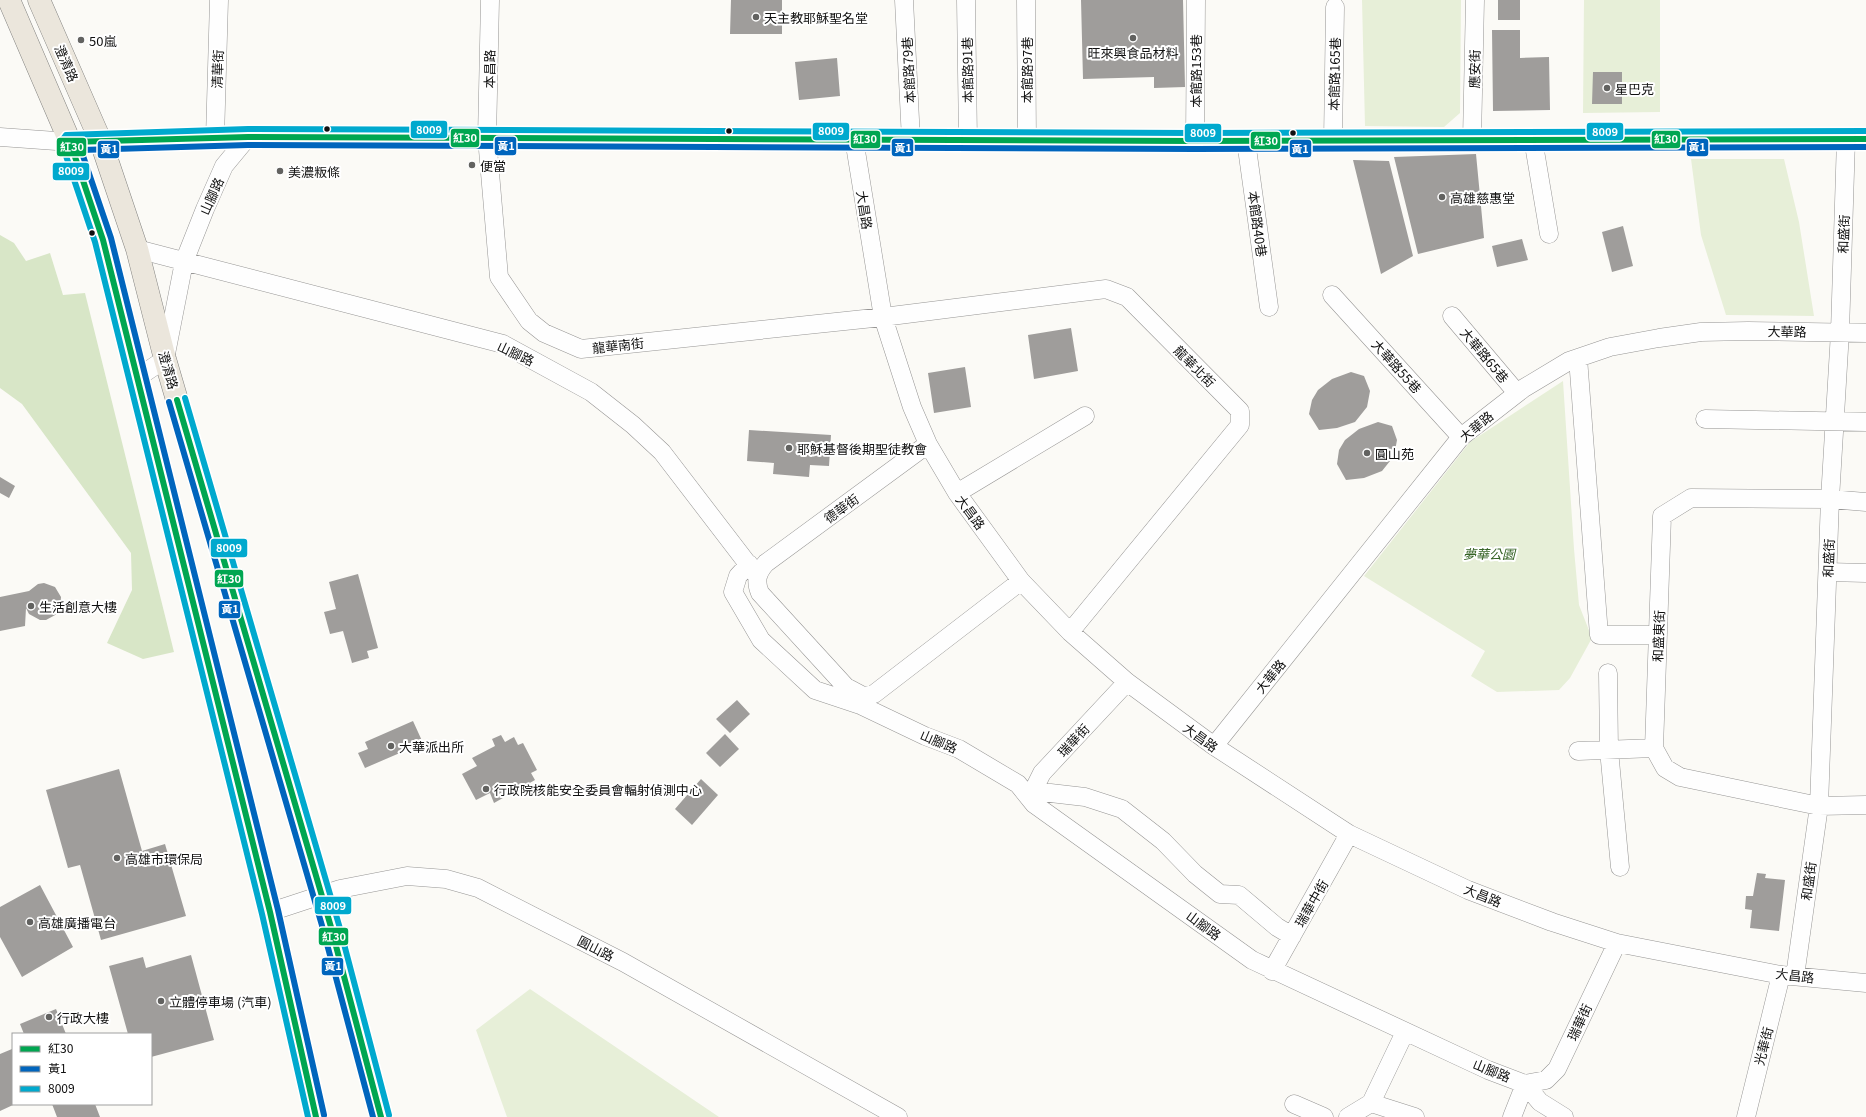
<svg xmlns="http://www.w3.org/2000/svg" width="1866" height="1117" font-family="Georgia,'Noto Sans TC',serif">
<rect width="100%" height="100%" fill="#fbfaf6"/>
<path fill="#e7efd8" d="M 1362,0 L 1461,0 L 1460,113 L 1444,127 L 1365,126 Z
M 1584,0 L 1660,0 L 1660,112 L 1583,113 Z
M 1691,159 L 1784,159 L 1799,222 L 1814,316 L 1726,315 L 1701,235 Z
M 1563,381 L 1574,549 L 1579,605 L 1592,638 L 1570,678 L 1559,690 L 1497,692 L 1471,676 L 1485,651 L 1364,576 L 1470,442 Z
M 530,989 L 719,1117 L 507,1117 L 476,1030 Z"/>
<path fill="#d8e6c7" d="M 0,235 L 14,243 L 26,261 L 50,253 L 63,295 L 85,293 L 174,652 L 143,659 L 107,643 L 132,590 L 131,553 L 22,404 L 0,388 Z"/>
<path fill="#9f9d9b" d="M 731,0 L 782,0 L 782,34 L 730,34 Z
M 1081,0 L 1183,0 L 1185,87 L 1154,88 L 1154,77 L 1083,79 Z
M 1498,0 L 1520,0 L 1520,20 L 1498,20 Z
M 1492,30 L 1520,30 L 1520,58 L 1549,57 L 1550,110 L 1493,111 Z
M 837,58 L 840,96 L 799,100 L 795,62 Z
M 1593,72 L 1622,72 L 1622,104 L 1592,104 Z
M 1476,154 L 1484,238 L 1418,254 L 1394,157 Z
M 1353,160 L 1389,161 L 1413,256 L 1381,274 Z
M 1623,226 L 1633,266 L 1612,272 L 1602,232 Z
M 1522,239 L 1528,260 L 1497,267 L 1492,246 Z
M 1071,328 L 1078,371 L 1034,379 L 1028,335 Z
M 965,367 L 971,407 L 934,413 L 928,373 Z
M 1351,372 L 1364,376 L 1370,391 L 1367,407 L 1355,422 L 1337,428 L 1319,430 L 1309,414 L 1312,400 L 1318,390 L 1332,379 Z
M 1378,422 L 1392,426 L 1397,440 L 1394,456 L 1382,471 L 1364,478 L 1346,480 L 1337,464 L 1339,450 L 1345,440 L 1359,429 Z
M 749,430 L 831,435 L 829,466 L 810,465 L 809,477 L 773,474 L 774,463 L 747,461 Z
M 0,477 L 15,486 L 9,498 L 0,493 Z
M 358,574 L 378,648 L 367,651 L 369,658 L 352,663 L 343,631 L 330,634 L 324,612 L 336,609 L 329,582 Z
M 44,583 L 55,587 L 61,597 L 60,609 L 57,614 L 46,620 L 40,620 L 29,614 L 26,608 L 25,626 L 0,631 L 0,597 L 29,591 L 38,584 Z
M 737,700 L 750,714 L 730,733 L 716,719 Z
M 413,721 L 423,743 L 365,768 L 358,753 L 368,749 L 365,742 Z
M 725,734 L 739,749 L 720,767 L 706,753 Z
M 501,735 L 505,742 L 514,737 L 518,745 L 523,743 L 537,770 L 531,773 L 535,780 L 494,803 L 490,793 L 476,800 L 462,774 L 477,766 L 472,758 L 495,746 L 492,739 Z
M 119,769 L 142,851 L 165,844 L 186,916 L 101,940 L 80,865 L 68,868 L 46,790 Z
M 701,779 L 718,795 L 692,825 L 675,809 Z
M 1757,873 L 1766,874 L 1765,878 L 1785,880 L 1779,931 L 1750,928 L 1752,910 L 1745,909 L 1746,896 L 1753,896 Z
M 40,885 L 73,947 L 22,977 L 0,937 L 0,907 Z
M 191,955 L 214,1040 L 151,1057 L 151,1034 L 128,1034 L 109,966 L 143,957 L 146,968 Z
M 56,1009 L 66,1034 L 24,1034 L 20,1024 Z
M 12,1049 L 13,1105 L 0,1111 L 0,1054 Z
M 52,1104 L 95,1104 L 100,1117 L 57,1117 Z"/>
<g fill="none" stroke-linecap="round" stroke-linejoin="round">
<defs>
<path id="minor" d="M 490,0 L 487,138 L 499,277 L 529,321 L 544,333 L 581,349 L 883,317 L 1106,289 L 1127,297 L 1240,411 L 1240,425 L 1070,632
M 904,0 L 911,140
M 966,0 L 968,140
M 1026,0 L 1027,140
M 0,137 L 70,142 L 248,137 L 1195,141 L 1472,139 L 1866,139
M 215,138 L 219,0
M 854,139 L 883,317 L 912,407 L 928,444 L 957,493 L 1021,581 L 1070,632 L 1127,682 L 1214,746 L 1349,834 L 1468,890 L 1552,922 L 1617,943 L 1781,975 L 1866,983
M 1472,139 L 1475,0
M 1533,139 L 1549,234
M 1333,140 L 1335,7
M 1195,141 L 1196,0
M 1246,141 L 1269,307
M 137,249 L 503,344 L 591,392 L 633,425 L 662,452 L 757,576
M 1332,295 L 1461,437
M 1452,316 L 1517,393
M 1578,358 L 1599,635 L 1658,635
M 137,378 L 165,359 L 184,262 L 205,209 L 224,166 L 248,137
M 1705,419 L 1866,422
M 928,444 L 766,563 C 757,573 755,581 760,593 L 846,687 L 860,705 L 925,736 L 959,749 L 1018,784 L 1034,804 L 1252,960 L 1488,1070 L 1525,1084 L 1540,1102 L 1564,1117
M 957,493 L 1085,416
M 1866,502 L 1830,499 L 1691,498 L 1662,516 L 1654,748 L 1665,768 L 1680,777 L 1819,806 L 1866,805
M 749,564 L 738,576 L 733,592 L 761,640 L 815,690 L 860,705
M 1828,572 L 1866,573
M 1608,673 L 1609,750 L 1620,867
M 846,687 L 863,696 L 874,694 L 1021,581
M 1214,746 L 1461,437 L 1524,388 L 1569,361 L 1610,347 L 1659,338 L 1701,332 L 1748,331 L 1866,333
M 1578,751 L 1654,748
M 1033,791 L 1085,797 L 1122,809 L 1163,841 L 1195,874 L 1220,894 L 1239,895 L 1277,927 L 1292,936
M 1034,801 L 1033,791 L 1042,773 L 1127,682
M 270,912 L 340,889 L 407,876 L 446,879 L 478,888 L 623,962 L 898,1117
M 1272,971 L 1349,834
M 1795,976 L 1819,806 L 1830,499 L 1840,332 L 1846,139
M 1525,1084 L 1546,1080 L 1557,1069 L 1617,943
M 1371,1103 L 1415,1117
M 1294,1104 L 1324,1117
M 1348,1117 L 1371,1103 L 1405,1032
M 1512,1117 L 1525,1084
M 1746,1117 L 1781,975"/>
<path id="major" d="M 9,0 L 70,142 L 103,240 L 270,912 L 316,1117
M 39,0 L 101,142 L 137,249 L 165,359 L 331,927 L 381,1117"/>
</defs>
<use href="#minor" stroke="#969594" stroke-width="19"/>
<use href="#major" stroke="#838381" stroke-width="23"/>
<use href="#minor" stroke="#fefefe" stroke-width="18"/>
<use href="#major" stroke="#ebe6dc" stroke-width="22"/>
<defs>
<path id="bus-1" d="M 177,400 L 331,927 L 381,1117
M 316,1117 L 270,912 L 103,240 L 70,142 L 248,137 L 1195,141 L 1866,139"/>
<path id="bus-2" d="M 169,402 L 323,929 L 373,1117
M 324,1115 L 278,910 L 111,238 L 81,150 L 248,145 L 1195,149 L 1866,147"/>
<path id="bus-3" d="M 185,398 L 339,925 L 389,1115
M 308,1117 L 262,914 L 95,242 L 62,144 L 63,139 L 66,135 L 248,129 L 1195,133 L 1866,131"/>
</defs>
<use href="#bus-1" stroke="#fff" stroke-width="9"/>
<use href="#bus-2" stroke="#fff" stroke-width="9"/>
<use href="#bus-3" stroke="#fff" stroke-width="9"/>
<use href="#bus-1" stroke="#00a651" stroke-width="6"/>
<use href="#bus-2" stroke="#0065bd" stroke-width="6"/>
<use href="#bus-3" stroke="#00a9ce" stroke-width="6"/>
</g>
<g fill="#626260" stroke="#fff" stroke-width="1.5">
<circle cx="756" cy="17" r="4"/>
<circle cx="1133" cy="38" r="4"/>
<circle cx="81" cy="40" r="4"/>
<circle cx="1607" cy="88" r="4"/>
<circle cx="472" cy="165" r="4"/>
<circle cx="280" cy="171" r="4"/>
<circle cx="1442" cy="197" r="4"/>
<circle cx="789" cy="448" r="4"/>
<circle cx="1367" cy="453" r="4"/>
<circle cx="31" cy="606" r="4"/>
<circle cx="391" cy="746" r="4"/>
<circle cx="486" cy="789" r="4"/>
<circle cx="117" cy="858" r="4"/>
<circle cx="30" cy="922" r="4"/>
<circle cx="161" cy="1001" r="4"/>
<circle cx="49" cy="1017" r="4"/>
</g>
<g fill="#101010" stroke="#fff" stroke-width="1.5">
<circle cx="327" cy="129" r="3.5"/>
<circle cx="729" cy="131" r="3.5"/>
<circle cx="1293" cy="133" r="3.5"/>
<circle cx="92" cy="233" r="3.5"/>
</g>
<g text-anchor="middle" dominant-baseline="central" stroke-width="4" stroke-linejoin="round" paint-order="stroke">
<g font-size="13" fill="#101010" stroke="#fff" text-anchor="start">
<text x="764" y="17">天主教耶穌聖名堂</text>
<text x="89" y="40">50嵐</text>
<text x="1133" y="52" text-anchor="middle">旺來興食品材料</text>
<text x="1615" y="88">星巴克</text>
<text x="480" y="165">便當</text>
<text x="288" y="171">美濃粄條</text>
<text x="1450" y="197">高雄慈惠堂</text>
<text x="797" y="448">耶穌基督後期聖徒教會</text>
<text x="1375" y="453">圓山苑</text>
<text x="39" y="606">生活創意大樓</text>
<text x="399" y="746">大華派出所</text>
<text x="494" y="789">行政院核能安全委員會輻射偵測中心</text>
<text x="125" y="858">高雄市環保局</text>
<text x="38" y="922">高雄廣播電台</text>
<text x="169" y="1001">立體停車場 (汽車)</text>
<text x="57" y="1017">行政大樓</text>
</g>
<g font-size="13" fill="#101010" stroke="#fff">
<text transform="translate(67 63) rotate(66)">澄清路</text>
<text transform="translate(217 69) rotate(-88)">清華街</text>
<text transform="translate(489 69) rotate(-89)">本昌路</text>
<text transform="translate(1474 69) rotate(-89)">應安街</text>
<text transform="translate(908 70) rotate(-93)">本館路79巷</text>
<text transform="translate(967 70) rotate(-91)">本館路91巷</text>
<text transform="translate(1026 70) rotate(-90)">本館路97巷</text>
<text transform="translate(1195 71) rotate(-90)">本館路153巷</text>
<text transform="translate(1334 74) rotate(-89)">本館路165巷</text>
<text transform="translate(211 196) rotate(-66)">山腳路</text>
<text transform="translate(865 210) rotate(81)">大昌路</text>
<text transform="translate(1258 224) rotate(82)">本館路40巷</text>
<text transform="translate(1843 234) rotate(-88)">和盛街</text>
<text transform="translate(1787 331) rotate(1)">大華路</text>
<text transform="translate(618 345) rotate(-6)">龍華南街</text>
<text transform="translate(516 353) rotate(25)">山腳路</text>
<text transform="translate(1485 355) rotate(50)">大華路65巷</text>
<text transform="translate(1195 366) rotate(45)">龍華北街</text>
<text transform="translate(1397 366) rotate(48)">大華路55巷</text>
<text transform="translate(169 370) rotate(74)">澄清路</text>
<text transform="translate(1476 426) rotate(-40)">大華路</text>
<text transform="translate(841 508) rotate(-36)">德華街</text>
<text transform="translate(971 512) rotate(54)">大昌路</text>
<text transform="translate(1828 558) rotate(-88)">和盛街</text>
<text transform="translate(1658 636) rotate(-88)">和盛東街</text>
<text transform="translate(1270 676) rotate(-51)">大華路</text>
<text transform="translate(1201 737) rotate(36)">大昌路</text>
<text transform="translate(1073 740) rotate(-47)">瑞華街</text>
<text transform="translate(939 741) rotate(23)">山腳路</text>
<text transform="translate(1808 881) rotate(-82)">和盛街</text>
<text transform="translate(1483 895) rotate(22)">大昌路</text>
<text transform="translate(1311 903) rotate(-60)">瑞華中街</text>
<text transform="translate(1204 925) rotate(36)">山腳路</text>
<text transform="translate(596 948) rotate(27)">圓山路</text>
<text transform="translate(1795 975) rotate(7)">大昌路</text>
<text transform="translate(1579 1022) rotate(-65)">瑞華街</text>
<text transform="translate(1763 1046) rotate(-76)">光華街</text>
<text transform="translate(1492 1070) rotate(22)">山腳路</text>
</g>
<g font-size="13" font-style="italic" fill="#356325" stroke="#fff">
<text x="1489" y="553">夢華公園</text>
</g>
</g>
<g stroke="#fff" stroke-width="1.5">
<rect x="410" y="120" width="38" height="19" rx="4" fill="#00a9ce"/>
<rect x="812" y="122" width="38" height="19" rx="4" fill="#00a9ce"/>
<rect x="1586" y="122" width="38" height="19" rx="4" fill="#00a9ce"/>
<rect x="1184" y="123" width="38" height="20" rx="4" fill="#00a9ce"/>
<rect x="450" y="128" width="30" height="20" rx="4" fill="#00a651"/>
<rect x="1651" y="130" width="30" height="19" rx="4" fill="#00a651"/>
<rect x="850" y="130" width="31" height="19" rx="4" fill="#00a651"/>
<rect x="1250" y="131" width="31" height="19" rx="4" fill="#00a651"/>
<rect x="494" y="136" width="23" height="20" rx="4" fill="#0065bd"/>
<rect x="56" y="137" width="31" height="20" rx="4" fill="#00a651"/>
<rect x="1686" y="138" width="23" height="19" rx="4" fill="#0065bd"/>
<rect x="891" y="138" width="23" height="19" rx="4" fill="#0065bd"/>
<rect x="1289" y="139" width="23" height="19" rx="4" fill="#0065bd"/>
<rect x="97" y="140" width="23" height="19" rx="4" fill="#0065bd"/>
<rect x="52" y="162" width="38" height="19" rx="4" fill="#00a9ce"/>
<rect x="210" y="538" width="38" height="20" rx="4" fill="#00a9ce"/>
<rect x="214" y="569" width="30" height="19" rx="4" fill="#00a651"/>
<rect x="218" y="600" width="23" height="19" rx="4" fill="#0065bd"/>
<rect x="314" y="896" width="38" height="19" rx="4" fill="#00a9ce"/>
<rect x="318" y="927" width="31" height="19" rx="4" fill="#00a651"/>
<rect x="321" y="957" width="23" height="19" rx="4" fill="#0065bd"/>
</g>
<g font-size="11" text-anchor="middle" font-weight="bold" fill="#fff">
<text x="429" y="134">8009</text>
<text x="831" y="135">8009</text>
<text x="1605" y="136">8009</text>
<text x="1203" y="137">8009</text>
<text x="465" y="142">紅30</text>
<text x="1666" y="143">紅30</text>
<text x="865" y="143">紅30</text>
<text x="1266" y="145">紅30</text>
<text x="506" y="150">黃1</text>
<text x="72" y="151">紅30</text>
<text x="1697" y="151">黃1</text>
<text x="903" y="152">黃1</text>
<text x="1300" y="153">黃1</text>
<text x="109" y="153">黃1</text>
<text x="71" y="175">8009</text>
<text x="229" y="552">8009</text>
<text x="229" y="583">紅30</text>
<text x="230" y="613">黃1</text>
<text x="333" y="910">8009</text>
<text x="334" y="941">紅30</text>
<text x="333" y="970">黃1</text>
</g>
<rect x="12" y="1033" width="140" height="72" fill="#ffffff" stroke="#9f9f9f"/>
<rect x="20" y="1046" width="20" height="6" fill="#00a651" stroke="#9f9f9f"/>
<text x="48" y="1053" font-size="12" fill="#101010">紅30</text>
<rect x="20" y="1066" width="20" height="6" fill="#0065bd" stroke="#9f9f9f"/>
<text x="48" y="1073" font-size="12" fill="#101010">黃1</text>
<rect x="20" y="1086" width="20" height="6" fill="#00a9ce" stroke="#9f9f9f"/>
<text x="48" y="1093" font-size="12" fill="#101010">8009</text>
</svg>
